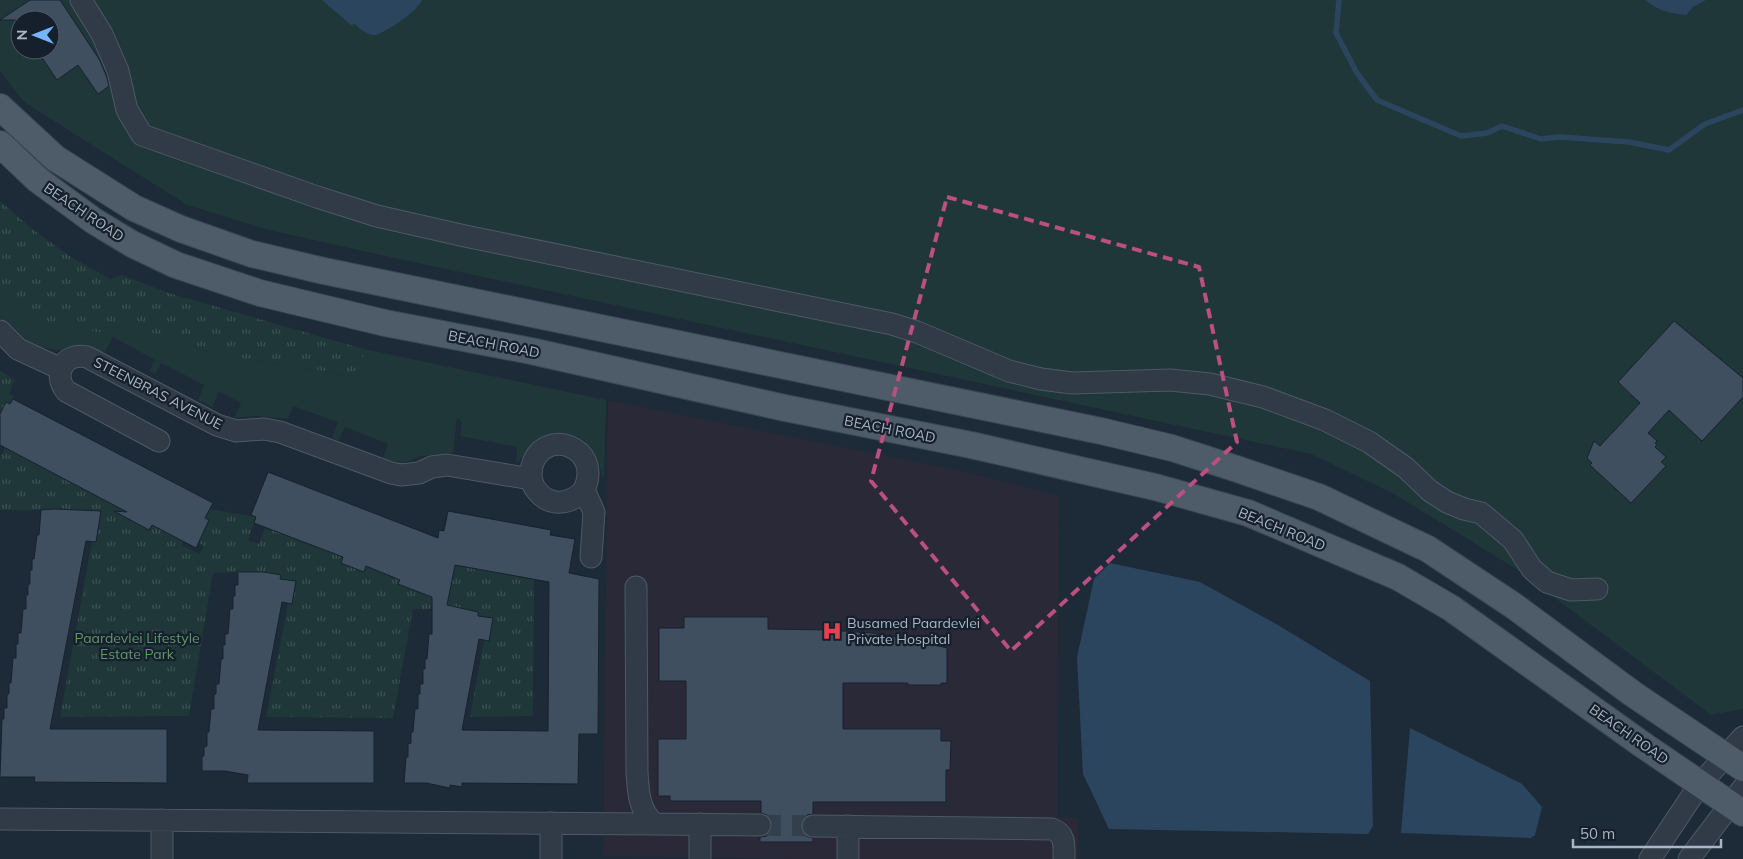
<svg xmlns="http://www.w3.org/2000/svg" width="1743" height="859" font-family="Mulish,sans-serif">
<defs>
<pattern id="park-tufts" width="24" height="20" patternUnits="userSpaceOnUse" patternTransform="scale(1.25)"><rect width="24" height="20" fill="#1f3738"/><path d="M3 7l-1-3M5 7V3M7 7l1-3M15 17l-1-3M17 17v-4M19 17l1-3" fill="none" stroke="#3d5253"/></pattern>
</defs>
<rect width="100%" height="100%" fill="#1d2a37"/>
<path fill="#2a2938" d="M 608,400 L 957,470 L 1059,496 L 1057,817 L 1078,818 L 1078,859 L 791,859 L 603,856 Z"/>
<path fill="#1f3738" fill-rule="evenodd" d="M 0,0 L 1743,0 L 1743,709 L 1711,715 L 1515,568 L 1394,494 L 1311,454 L 385,256 L 269,230 L 187,205 L 24,102 L 0,71 ZM 20,20 L 50,20 L 50,50 L 20,50 Z
M 0,293 L 18,308 L 37,320 L 57,327 L 106,333 L 125,324 L 216,354 L 359,377 L 364,349 L 606,400 L 604,480 C 595,456 590,429 557,436 C 553,437 546,437 542,439 C 533,444 526,457 516,463 L 517,447 L 460,436 L 462,422 L 457,418 L 453,453 L 421,456 L 410,461 L 399,463 L 383,458 L 388,444 L 345,427 L 338,441 L 332,438 L 338,422 L 293,406 L 288,419 L 256,416 L 234,418 L 241,403 L 219,392 L 212,407 L 198,400 L 204,385 L 161,363 L 155,374 L 149,371 L 155,360 L 113,337 L 105,352 L 57,350 L 41,347 L 26,340 L 12,326 L 0,318 Z"/>
<path fill="url(#park-tufts)" d="M 0,201 L 31,228 L 68,255 L 110,279 L 122,275 L 169,293 L 364,349 L 360,377 L 216,354 L 125,324 L 106,333 L 57,327 L 37,320 L 18,308 L 0,293 Z
M 0,370 L 15,380 L 9,394 L 14,396 C 11,403 6,408 0,412 Z
M 5,448 L 130,513 L 127,518 L 149,529 L 152,525 L 184,541 L 182,545 L 200,554 L 204,546 L 194,540 L 203,532 L 209,520 L 205,518 L 210,509 L 256,517 L 248,540 L 259,544 L 265,527 L 343,557 L 364,572 L 366,566 L 400,580 L 399,583 L 455,565 L 534,579 L 533,716 L 470,717 L 484,640 L 493,619 L 478,616 L 478,612 L 463,609 L 413,609 L 393,718 L 266,717 L 288,603 L 292,604 L 296,582 L 280,579 L 281,575 C 258,570 236,572 213,573 L 189,716 L 60,717 L 92,541 L 96,542 L 100,519 L 85,517 L 70,510 L 0,510 L 0,457 Z"/>
<path fill="#2c455e" d="M 322,0 L 422,0 C 419,10 385,33 375,35 C 368,36 360,29 355,24 L 351,25 Z
M 1645,0 L 1706,0 L 1693,7 L 1686,15 C 1669,13 1659,11 1645,0 Z
M 1110,563 L 1200,582 L 1278,625 L 1370,681 L 1373,826 L 1368,834 L 1109,829 L 1083,774 L 1077,657 L 1094,579 Z
M 1410,728 L 1522,784 L 1542,807 L 1535,835 L 1531,838 L 1401,833 Z"/>
<g fill="none" stroke-linecap="round" stroke-linejoin="round">
<path stroke="#2c455e" stroke-width="5.5" d="M 1339,0 L 1336,33 L 1357,73 L 1377,100 L 1461,136 L 1487,133 L 1502,126 L 1541,139 L 1560,137 L 1629,142 L 1669,150 L 1705,124 L 1743,110"/>
</g>
<path fill="#3f4f60" stroke="#18222e" fill-rule="evenodd" d="M 30,0 L 60,0 L 99,59 L 106,75 L 109,86 L 98,94 L 78,65 L 57,80 L 37,50 L 50,50 L 50,20 L 0,20 Z
M 1674,321 L 1743,378 L 1743,397 L 1702,441 L 1669,410 L 1648,433 L 1657,441 L 1655,443 L 1657,444 L 1655,447 L 1666,457 L 1661,462 L 1666,466 L 1631,503 L 1590,465 L 1592,463 L 1587,458 L 1594,441 L 1600,446 L 1640,403 L 1618,382 Z
M 13,399 L 213,503 L 205,518 L 209,520 L 196,548 L 152,525 L 149,530 L 114,511 L 127,512 L 0,445 L 0,414 L 6,402 L 10,404 Z
M 268,472 L 438,538 L 439,530 L 444,531 L 448,511 L 551,530 L 550,535 L 575,539 L 569,573 L 599,579 L 598,734 L 579,734 L 578,784 L 462,783 L 462,787 L 450,785 L 450,788 L 426,783 L 404,783 L 406,757 L 408,757 L 408,744 L 411,743 L 411,732 L 413,732 L 415,709 L 418,709 L 418,694 L 420,694 L 420,684 L 423,684 L 423,669 L 425,669 L 425,659 L 427,659 L 429,634 L 432,634 L 432,597 L 398,584 L 400,580 L 366,566 L 364,572 L 341,563 L 343,557 L 254,523 L 256,517 L 251,515 ZM 455,565 L 549,582 L 548,731 L 462,730 L 479,639 L 489,641 L 493,618 L 478,616 L 478,612 L 447,605 Z
M 54,509 L 101,511 L 96,542 L 86,541 L 50,729 L 167,729 L 167,783 L 34,782 L 35,777 L 0,777 L 2,719 L 4,719 L 4,708 L 7,708 L 7,694 L 9,694 L 9,683 L 11,683 L 13,658 L 16,658 L 16,644 L 18,644 L 18,633 L 21,633 L 23,609 L 26,609 L 26,595 L 28,595 L 28,584 L 30,584 L 30,570 L 32,570 L 32,559 L 34,559 L 37,535 L 39,535 L 41,510 Z
M 238,572 L 264,572 L 281,575 L 280,579 L 296,581 L 292,604 L 282,602 L 258,730 L 374,731 L 374,783 L 247,783 L 248,775 L 225,771 L 202,771 L 202,756 L 204,756 L 204,747 L 207,746 L 207,732 L 209,732 L 211,709 L 214,709 L 214,694 L 216,694 L 216,684 L 219,684 L 221,659 L 223,659 L 223,645 L 225,645 L 225,634 L 228,634 L 230,609 L 233,609 L 233,596 L 235,596 L 235,585 L 238,585 Z
M 684,617 L 768,617 L 768,629 L 829,630 L 871,633 L 910,639 L 947,648 L 947,683 L 941,683 L 941,685 L 908,685 L 908,683 L 843,683 L 843,729 L 941,729 L 941,741 L 951,741 L 950,770 L 946,770 L 946,802 L 813,802 L 813,814 L 807,815 L 803,819 L 801,826 L 802,832 L 806,836 L 813,838 L 813,842 L 760,842 L 760,837 L 767,836 L 770,832 L 772,825 L 771,818 L 767,815 L 761,813 L 761,801 L 670,801 L 670,796 L 658,796 L 658,739 L 686,739 L 686,681 L 659,681 L 659,628 L 684,628 Z"/>
<g fill="none" stroke-linecap="round" stroke-linejoin="round">
<path stroke="#323f4c" stroke-width="21" stroke-dasharray="21 11" stroke-linecap="butt" d="M 760,825 L 813,826"/>
<defs>
<path id="minor" d="M 81,0 L 102,34 L 118,71 L 127,110 L 142,135 L 317,197 L 377,216 L 465,236 L 892,324 L 917,332 L 1009,371 L 1041,379 L 1072,383 L 1170,380 L 1210,384 L 1263,397 L 1325,420 L 1369,442 L 1406,468 L 1430,491 L 1447,502 L 1464,509 L 1481,513 L 1513,540 L 1532,569 L 1547,582 L 1571,590 L 1597,589
M 0,331 L 18,349 L 61,369
M 159,441 L 66,391 C 52,373 65,352 87,357 L 217,425 L 236,431 L 264,429 L 280,432 L 391,473 L 401,475 L 419,473 L 432,467 L 447,465 L 531,479
M 584,490 C 571,504 551,508 537,491 C 531,484 530,475 532,466 C 543,426 604,446 584,490 L 594,512 L 591,557
M 636,587 L 637,772 C 638,791 639,812 655,824 L 760,825
M 0,819 L 655,824
M 813,826 L 1052,829 C 1066,834 1064,846 1064,859
M 162,859 L 162,820
M 551,859 L 551,823
M 700,859 L 700,824
M 848,859 L 848,826
M 1650,859 L 1700,784 L 1743,737
M 1689,859 L 1743,788"/>
<path id="major" d="M 0,107 L 55,158 L 134,208 L 181,229 L 252,254 L 324,271 L 1101,431 L 1172,448 L 1237,469 L 1319,497 L 1428,549 L 1514,606 L 1633,694 L 1743,768
M 0,144 L 38,180 L 94,221 L 132,244 L 176,265 L 260,293 L 385,323 L 531,351 L 785,408 L 971,445 L 1155,487 L 1248,513 L 1398,577 L 1451,608 L 1643,745 L 1743,813"/>
</defs>
<use href="#minor" stroke="#4e5966" stroke-width="23"/>
<use href="#major" stroke="#3a4451" stroke-width="28"/>
<use href="#minor" stroke="#303b47" stroke-width="21"/>
<use href="#major" stroke="#4e5b68" stroke-width="26"/>
</g>
<path fill="none" stroke="#ba4f80" stroke-width="4" stroke-dasharray="10 6" stroke-linejoin="round" d="M 947,197 L 1199,267 L 1237,442 L 1011,651 L 871,481 Z"/>
<defs>
<symbol id="hospital-bare" viewBox="-9 -9 18 18"><path d="M-5-5h3v3.5h4V-5h3V5h-3V1.5h-4V5h-3Z" fill="#e0444e" stroke="#16202c" stroke-width="2.5" paint-order="stroke"/></symbol>
</defs>
<g fill-rule="evenodd">
<use href="#hospital-bare" x="818" y="617" width="28" height="28"/>
</g>
<g text-anchor="middle" dominant-baseline="central" stroke-width="4.5" stroke-linejoin="round" paint-order="stroke">
<g font-size="14" fill="#aab6c5" stroke="#16202c">
<text transform="translate(84 212) rotate(34)">BEACH ROAD</text>
<text transform="translate(494 344) rotate(11)">BEACH ROAD</text>
<text transform="translate(158 393) rotate(27)">STEENBRAS AVENUE</text>
<text transform="translate(890 429) rotate(11)">BEACH ROAD</text>
<text transform="translate(1282 529) rotate(22)">BEACH ROAD</text>
<text transform="translate(1629 734) rotate(35)">BEACH ROAD</text>
</g>
<g font-size="14" fill="#aab6c5" stroke="#16202c" text-anchor="start">
<text x="847" y="623">Busamed Paardevlei<tspan x="847" dy="16">Private Hospital</tspan></text>
</g>
<g font-size="14" fill="#609769" stroke="#16202c">
<text x="137" y="638">Paardevlei Lifestyle<tspan x="137" dy="16">Estate Park</tspan></text>
</g>
</g>
<g transform="translate(35 35) rotate(270)"><circle r="24" fill="#16202c" stroke="#515c69"/>
<path d="M0-4L9 19L0 12L-9 19Z" fill="#75b4ff"/>
<text y="-8" font-size="14" font-weight="bold" text-anchor="middle" fill="#aab6c5">N</text>
</g>
<path d="M1573 839v8h148v-8" fill="none" stroke="#aab6c5" stroke-width="2.5"/>
<text x="1580" y="839" font-size="15" fill="#aab6c5" stroke="#16202c" stroke-width="4" paint-order="stroke">50 m</text>
</svg>
